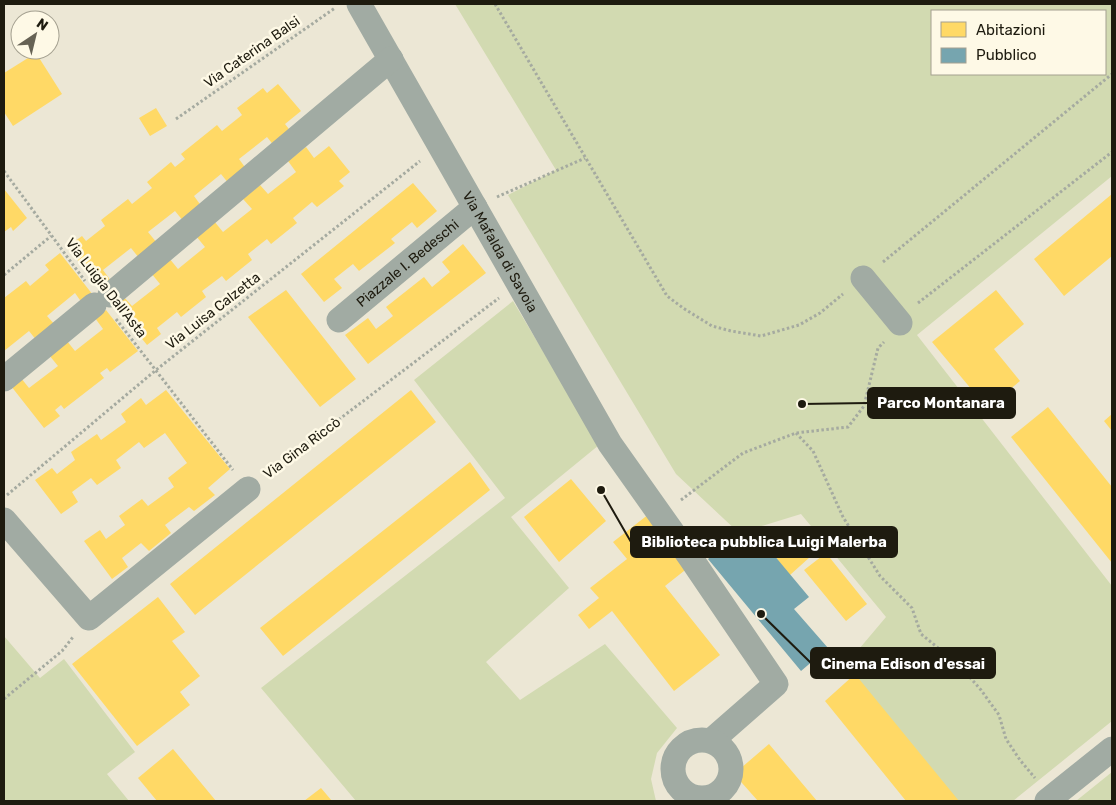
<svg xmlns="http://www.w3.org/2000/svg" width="1116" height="805" font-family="Rubik,sans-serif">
<rect width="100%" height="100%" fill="#ece7d5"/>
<path fill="#d2dab1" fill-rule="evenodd" d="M 455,4 L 1112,4 L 1112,176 L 917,335 L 1112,586 L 1112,721 L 1013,801 L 951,801 L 843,668 L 886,617 L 801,514 L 739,533 L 676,474 L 508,195 L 556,170 ZM 932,11 L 1105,11 L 1105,74 L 932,74 Z
M 513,301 L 599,445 L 511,517 L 569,588 L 486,662 L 520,700 L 605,644 L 677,728 L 657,753 L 651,779 L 656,801 L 356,801 L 261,688 L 505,498 L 414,380 Z
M 4,636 L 40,678 L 64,659 L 135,752 L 107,774 L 129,801 L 4,801 Z
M 1112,772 L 1112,801 L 1076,801 Z"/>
<path fill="#ffd966" d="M 36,53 L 62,94 L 13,126 L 4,112 L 4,73 Z
M 278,84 L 301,111 L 285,124 L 292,133 L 275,147 L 267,137 L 239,159 L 247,170 L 229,184 L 221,174 L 194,196 L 202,207 L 184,222 L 175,211 L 148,232 L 157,243 L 139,258 L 131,248 L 103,270 L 111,281 L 101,289 L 67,247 L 82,236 L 86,241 L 105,226 L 101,220 L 128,199 L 132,204 L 152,188 L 147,182 L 171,162 L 175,167 L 185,159 L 181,154 L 217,125 L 222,131 L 242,115 L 237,108 L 263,88 L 267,93 Z
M 156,108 L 167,126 L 150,136 L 139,118 Z
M 329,146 L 350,172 L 339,181 L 344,186 L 317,207 L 312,202 L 293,218 L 297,223 L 271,244 L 267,239 L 248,254 L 252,260 L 226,281 L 222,276 L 202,291 L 206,297 L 181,317 L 177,312 L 157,328 L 161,334 L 147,345 L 113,303 L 123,296 L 132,306 L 160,284 L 151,273 L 169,258 L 178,269 L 205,247 L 196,236 L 214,221 L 223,232 L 252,209 L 243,199 L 260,185 L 268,194 L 296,172 L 288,161 L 306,147 L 314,158 Z
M 413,183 L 437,211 L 417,228 L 412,222 L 391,239 L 395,243 L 359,271 L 353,264 L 334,279 L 342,288 L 324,302 L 301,274 Z
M 4,189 L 27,218 L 13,231 L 11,227 L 4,232 Z
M 1112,194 L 1112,256 L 1064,296 L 1034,259 Z
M 463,244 L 486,273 L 368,364 L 345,335 L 368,318 L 376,329 L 393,316 L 386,307 L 424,277 L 432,287 L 450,272 L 442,262 Z
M 60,253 L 93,295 L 82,303 L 75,293 L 47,316 L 56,326 L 37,341 L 29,331 L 4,351 L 4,298 L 26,281 L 30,286 L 49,270 L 45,265 Z
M 286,290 L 356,379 L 320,407 L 248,317 Z
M 996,290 L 1024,324 L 994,349 L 1020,381 L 987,408 L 932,342 Z
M 106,310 L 138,351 L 110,372 L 107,368 L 100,373 L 104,378 L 64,409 L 61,405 L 55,410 L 60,416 L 44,428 L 11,386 L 21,378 L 29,388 L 58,366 L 49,355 L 67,341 L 75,351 L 103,329 L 95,318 Z
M 166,390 L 230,469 L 208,488 L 215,495 L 194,511 L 189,507 L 165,525 L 171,533 L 149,551 L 141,543 L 122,558 L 128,567 L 112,579 L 84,541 L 100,530 L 106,539 L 125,525 L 119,516 L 142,499 L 148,506 L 174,487 L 168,478 L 187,463 L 165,433 L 144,448 L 139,442 L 116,460 L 121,468 L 97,485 L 91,478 L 72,492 L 78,502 L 61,514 L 35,480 L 52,468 L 57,474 L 75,460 L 71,452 L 97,434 L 101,440 L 126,422 L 121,414 L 141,398 L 146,405 Z
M 411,390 L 436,422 L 195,615 L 170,584 Z
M 1048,407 L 1112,487 L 1112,563 L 1011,437 Z
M 1112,414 L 1112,431 L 1104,421 Z
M 470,462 L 490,490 L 283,656 L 260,628 Z
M 571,479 L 606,521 L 559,562 L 524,517 Z
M 649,514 L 689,567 L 665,586 L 720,655 L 674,691 L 612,611 L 589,629 L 578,615 L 599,598 L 590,588 L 627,559 L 613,542 Z
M 788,529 L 810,557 L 790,575 L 767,547 Z
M 826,553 L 867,604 L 846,621 L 804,570 Z
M 158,597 L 185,632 L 172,641 L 200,676 L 180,692 L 190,705 L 137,746 L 72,664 Z
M 855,674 L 959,801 L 906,801 L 825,701 Z
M 769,744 L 817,801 L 758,801 L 734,774 Z
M 173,749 L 216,801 L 157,801 L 138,778 Z
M 321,788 L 332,801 L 304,801 Z"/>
<path fill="#76a5af" d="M 758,536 L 809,597 L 794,609 L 828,648 L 801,671 L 708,559 L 735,537 L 744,548 Z"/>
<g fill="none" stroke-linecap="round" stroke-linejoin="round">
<path stroke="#a5aaa0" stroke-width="3" stroke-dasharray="2.5 2.5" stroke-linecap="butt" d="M 495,4 L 667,296 L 683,308 L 712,326 L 731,331 L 761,336 L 799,325 L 820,313 L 843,294
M 176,119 L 335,8
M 4,171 L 85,281
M 497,197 L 585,158
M 883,262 L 1112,74
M 4,275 L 51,236
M 918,303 L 1112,152
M 116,319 L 233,470
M 796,433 L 813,451 L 843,517 L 880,576 L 912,608 L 921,634 L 959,665 L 981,690 L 999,715 L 1006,739 L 1020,760 L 1035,778
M 267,474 L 499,298
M 7,495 L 156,370 L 420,161
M 681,500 L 743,453 L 796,433 L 848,427 L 864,406 L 878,348 L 884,342
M 4,699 L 62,651 L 73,637"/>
<g stroke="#a1aba3" stroke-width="25">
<path id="s1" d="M 359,4 L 610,444 L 690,557 L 776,684 L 711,741"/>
<path d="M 863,278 L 900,323"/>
<path d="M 110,295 L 391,59"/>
<path id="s2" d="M 339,320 L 475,207"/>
<path d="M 4,379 L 94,305"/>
<path d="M 4,520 L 89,618 L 248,489"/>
<circle cx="702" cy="769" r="29"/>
<path d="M 1047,801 L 1112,749"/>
</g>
</g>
<g text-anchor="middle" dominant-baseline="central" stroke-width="5" stroke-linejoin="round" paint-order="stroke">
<g font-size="14" fill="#1e1b0f" stroke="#fef9e6">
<text transform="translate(252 52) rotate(-35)">Via Caterina Balsi</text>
<text stroke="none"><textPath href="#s1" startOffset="285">Via Mafalda di Savoia</textPath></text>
<text stroke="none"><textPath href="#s2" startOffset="89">Piazzale I. Bedeschi</textPath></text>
<text transform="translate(106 288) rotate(52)">Via Luigia Dall'Asta</text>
<text transform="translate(213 311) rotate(-38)">Via Luisa Calzetta</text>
<text transform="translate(302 448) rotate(-37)">Via Gina Riccò</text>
</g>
</g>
<path fill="none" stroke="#1e1b0f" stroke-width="2" d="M802 404L868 403M601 490L631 542M761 614L811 663"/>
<g fill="#1e1b0f" stroke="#fef9e6" stroke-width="2">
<circle cx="802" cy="404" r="5"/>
<circle cx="601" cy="490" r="5"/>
<circle cx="761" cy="614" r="5"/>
</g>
<g fill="#1e1b0f" stroke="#1e1b0f" stroke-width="2">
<rect x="868" y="388" width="147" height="30" rx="5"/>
<rect x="631" y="527" width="266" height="30" rx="5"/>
<rect x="811" y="648" width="184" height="30" rx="5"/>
</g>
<g font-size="15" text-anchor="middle" font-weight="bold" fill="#fff">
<text x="941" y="408">Parco Montanara</text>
<text x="764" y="547">Biblioteca pubblica Luigi Malerba</text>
<text x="903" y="669">Cinema Edison d'essai</text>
</g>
<rect width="1116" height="805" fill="none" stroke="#1e1b0f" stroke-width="10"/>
<rect x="931" y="10" width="175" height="65" fill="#fef9e6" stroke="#a4a090"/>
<rect x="941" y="22" width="25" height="15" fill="#ffd966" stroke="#a4a090"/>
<text x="976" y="35" font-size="15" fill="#1e1b0f">Abitazioni</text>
<rect x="941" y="48" width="25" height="15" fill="#76a5af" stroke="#a4a090"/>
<text x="976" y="60" font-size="15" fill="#1e1b0f">Pubblico</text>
<g transform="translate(35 35) rotate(35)"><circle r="24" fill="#fef9e6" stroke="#a4a090"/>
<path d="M0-4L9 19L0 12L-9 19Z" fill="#666254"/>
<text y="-8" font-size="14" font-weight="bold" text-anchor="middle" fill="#1e1b0f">N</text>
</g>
</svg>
